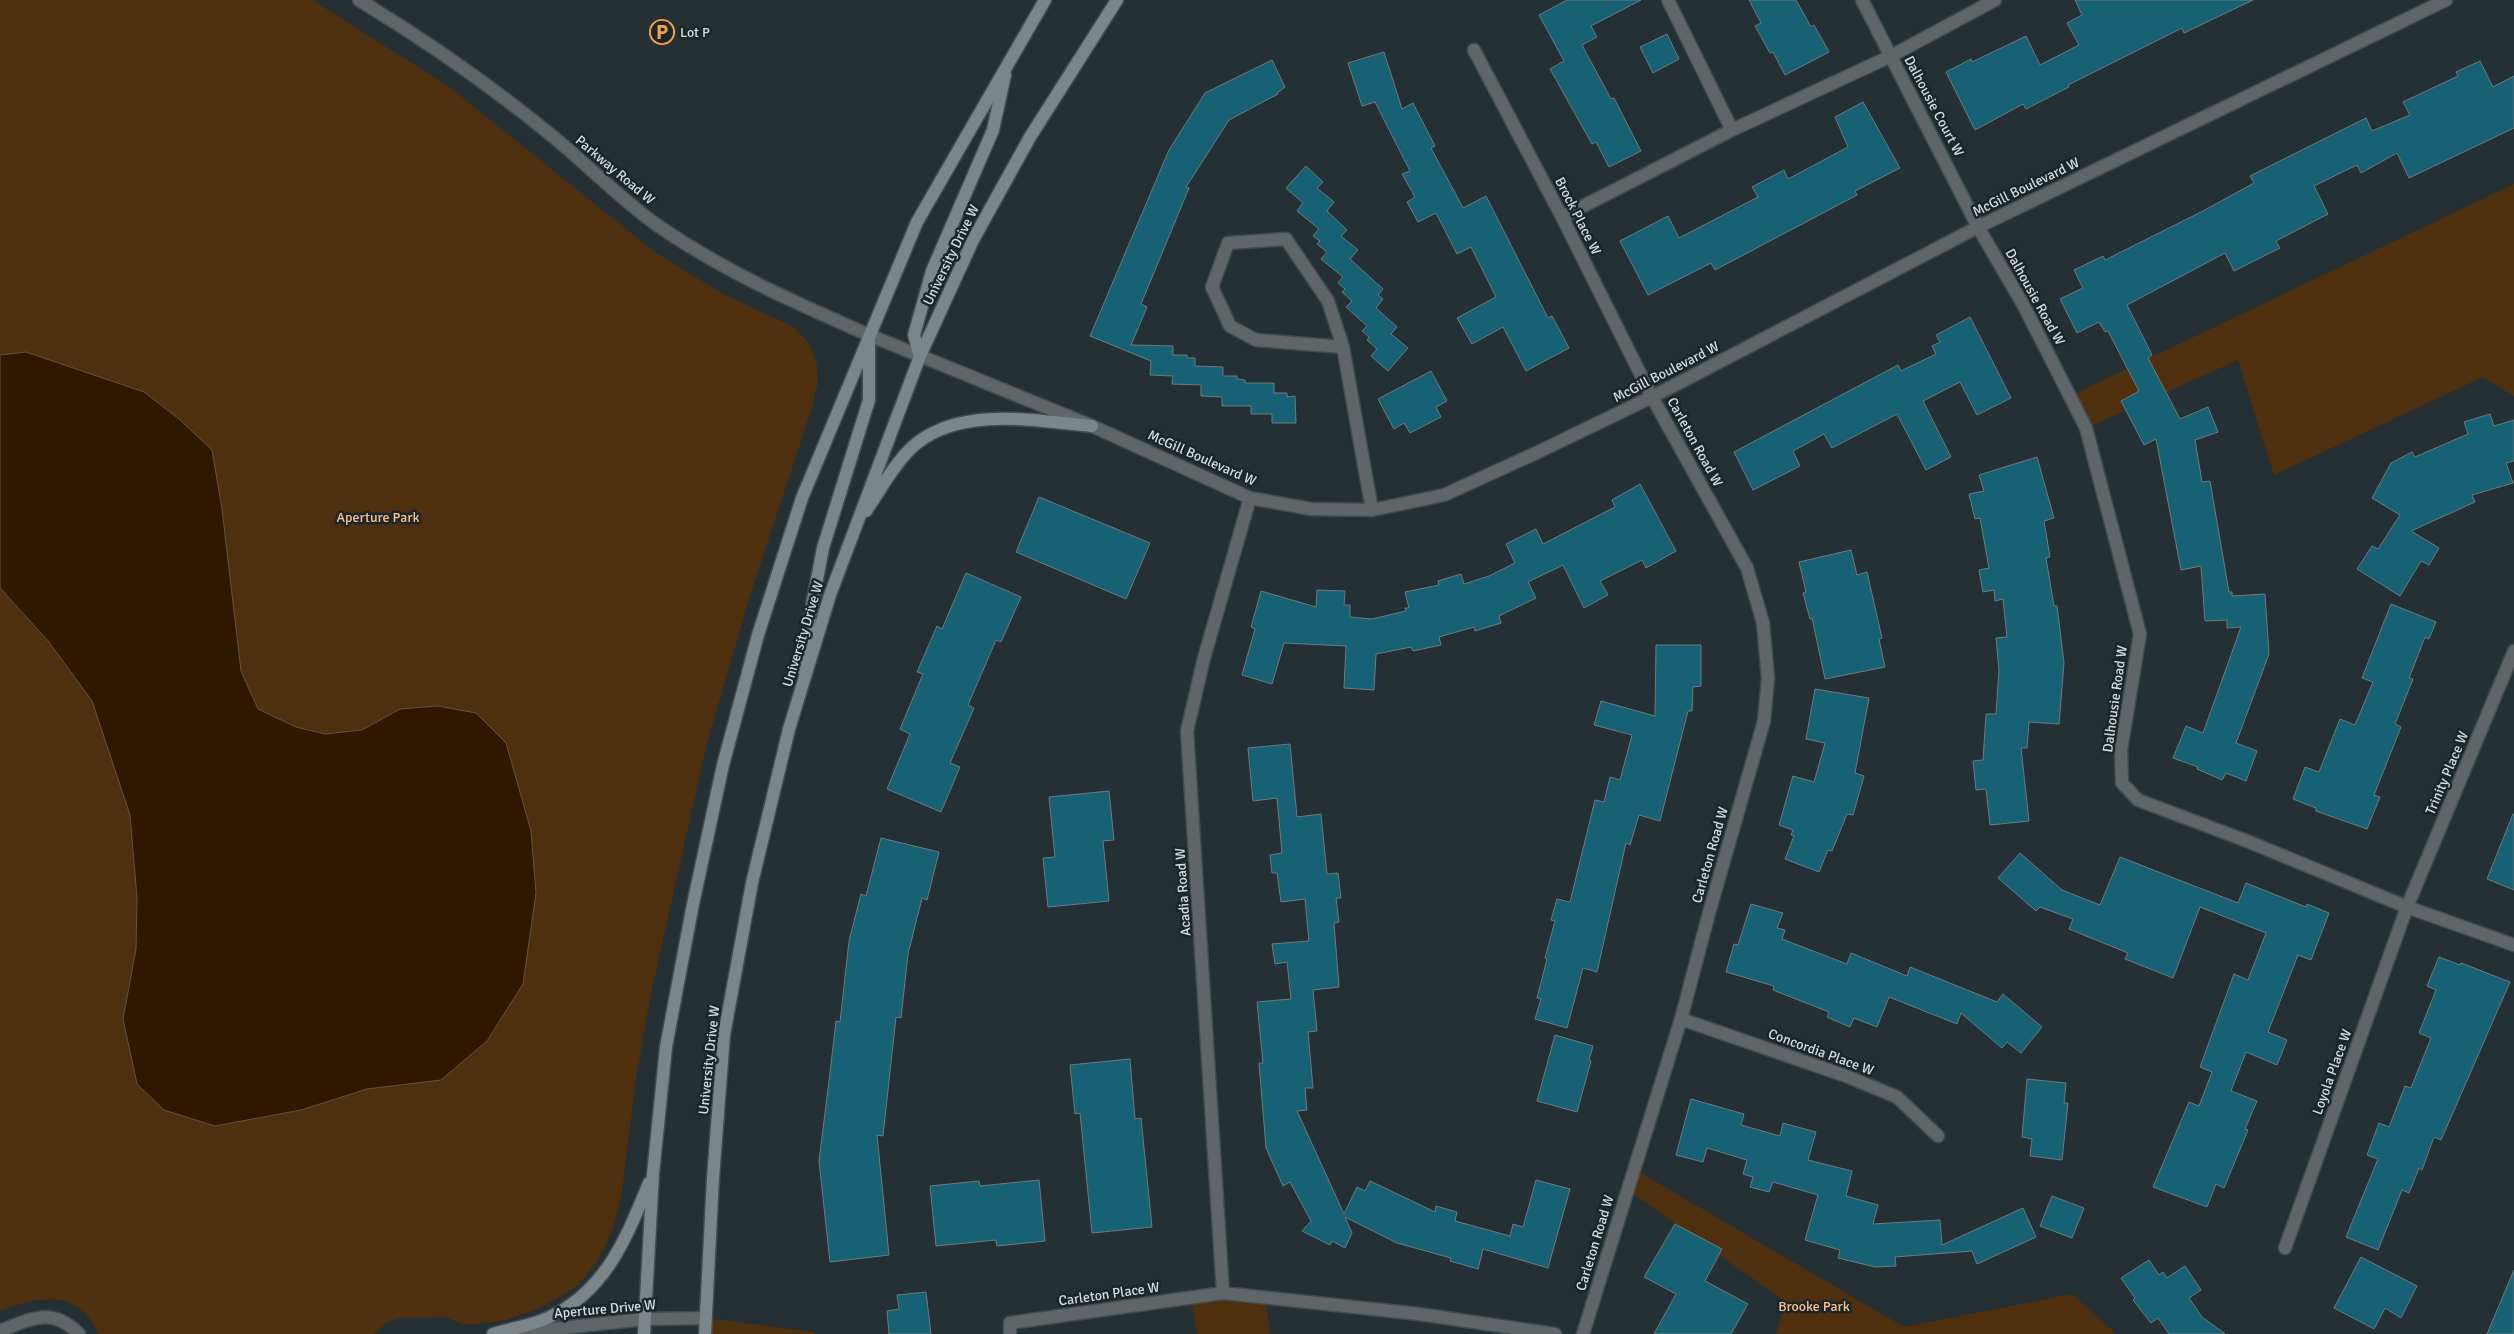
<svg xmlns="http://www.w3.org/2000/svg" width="2514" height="1334" font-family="Signika,sans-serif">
<rect width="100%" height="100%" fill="#253034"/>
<path fill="#4f300e" d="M 0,0 L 312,0 L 448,86 L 656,253 L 723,294 L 794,327 L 810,345 L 817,365 L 818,382 L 812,407 L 749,599 L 707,743 L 650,998 L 636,1079 L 621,1198 L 612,1231 L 596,1264 L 576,1287 L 540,1308 L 521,1315 L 503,1321 L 464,1325 L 446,1317 L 401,1318 L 387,1322 L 374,1334 L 98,1334 C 80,1288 38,1296 0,1311 Z
M 2514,184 L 2514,396 L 2483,377 L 2274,475 L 2238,360 L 2086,428 L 2072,395 Z
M 1634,1169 L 1904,1327 L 2072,1294 L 2116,1334 L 1776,1334 L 1786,1302 L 1628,1190 Z
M 1265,1297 L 1270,1334 L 1197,1334 L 1191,1298 Z
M 705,1318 L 814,1332 L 814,1334 L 705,1334 Z"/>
<path fill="#301800" stroke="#625344" d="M 26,352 L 144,392 L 179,419 L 212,450 L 222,509 L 241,671 L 258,709 L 296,727 L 325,734 L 362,730 L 400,709 L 438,706 L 476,713 L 506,743 L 531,831 L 536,893 L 523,984 L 487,1041 L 441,1080 L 367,1089 L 301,1110 L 215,1126 L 164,1110 L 137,1084 L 123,1019 L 136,949 L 137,898 L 130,815 L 92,701 L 49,642 L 0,588 L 0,355 Z"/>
<path fill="#166174" stroke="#6e7b80" d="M 1567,0 L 1641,0 L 1591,26 L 1597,37 L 1582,45 L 1611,99 L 1614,98 L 1641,151 L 1609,167 L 1596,142 L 1592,144 L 1550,69 L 1564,61 L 1539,15 Z
M 1749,0 L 1796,0 L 1811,27 L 1814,25 L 1829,52 L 1785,75 L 1773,52 L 1770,53 L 1755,26 L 1761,23 Z
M 2075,0 L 2253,0 L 2184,33 L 2182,28 L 2068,85 L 2069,87 L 2026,109 L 2023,104 L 1975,130 L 1946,72 L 1971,59 L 1972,62 L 2026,36 L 2040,65 L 2079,45 L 2067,23 L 2082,15 Z
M 1667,34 L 1679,59 L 1653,73 L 1640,47 Z
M 1384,52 L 1402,109 L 1413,103 L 1435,146 L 1431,148 L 1463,208 L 1486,196 L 1548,318 L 1552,316 L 1569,348 L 1526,371 L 1503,327 L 1472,344 L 1457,318 L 1496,297 L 1471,247 L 1457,254 L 1436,213 L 1418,222 L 1407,202 L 1415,197 L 1402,174 L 1410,171 L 1375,102 L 1362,106 L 1348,63 Z
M 1272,60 L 1285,87 L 1277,93 L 1278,94 L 1229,120 L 1186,187 L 1189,188 L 1141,304 L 1147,307 L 1131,345 L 1173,346 L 1173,355 L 1187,355 L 1187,358 L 1195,358 L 1195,366 L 1223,367 L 1223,376 L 1237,376 L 1237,379 L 1245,380 L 1245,383 L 1274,383 L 1274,393 L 1287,393 L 1287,397 L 1295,396 L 1296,423 L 1272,423 L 1272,414 L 1251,414 L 1251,406 L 1222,406 L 1222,397 L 1201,396 L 1201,385 L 1172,384 L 1173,376 L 1150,375 L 1151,361 L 1090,336 L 1169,150 L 1205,93 Z
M 2480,61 L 2493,87 L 2514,76 L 2514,128 L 2409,178 L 2397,153 L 2361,173 L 2357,165 L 2314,186 L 2328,214 L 2276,241 L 2280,248 L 2234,271 L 2225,253 L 2127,305 L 2152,355 L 2148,358 L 2180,419 L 2208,407 L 2218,432 L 2195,440 L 2202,482 L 2210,481 L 2229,592 L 2232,592 L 2232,596 L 2265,594 L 2269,654 L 2236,743 L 2257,751 L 2246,781 L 2226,773 L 2222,780 L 2197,769 L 2198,767 L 2173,758 L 2186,726 L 2203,733 L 2241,627 L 2227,628 L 2227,620 L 2205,621 L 2201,566 L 2181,570 L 2156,439 L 2144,445 L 2121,401 L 2139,391 L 2108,331 L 2105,332 L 2099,322 L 2077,333 L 2060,299 L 2083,288 L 2074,270 L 2103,256 L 2105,260 L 2203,211 L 2254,183 L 2250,176 L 2366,118 L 2372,131 L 2410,115 L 2403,102 L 2458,76 L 2456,72 Z
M 1863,102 L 1900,168 L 1855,191 L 1857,195 L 1715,270 L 1711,263 L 1648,295 L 1620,241 L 1668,216 L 1679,238 L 1758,197 L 1752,187 L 1784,170 L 1788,179 L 1848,147 L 1835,117 Z
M 1306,166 L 1323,182 L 1317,188 L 1334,202 L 1327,211 L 1347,230 L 1341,236 L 1358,250 L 1350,259 L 1383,289 L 1378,295 L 1383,299 L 1376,308 L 1397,327 L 1391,334 L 1408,348 L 1388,371 L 1371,356 L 1377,349 L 1367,340 L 1369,337 L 1362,331 L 1367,326 L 1346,307 L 1352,301 L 1342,292 L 1345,289 L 1338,283 L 1343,277 L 1321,259 L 1327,252 L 1317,244 L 1320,241 L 1313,236 L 1319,229 L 1297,211 L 1303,203 L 1286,188 Z
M 1970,317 L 2011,398 L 1977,415 L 1960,382 L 1923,401 L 1951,457 L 1926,470 L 1897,414 L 1832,448 L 1824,434 L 1793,451 L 1800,466 L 1753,490 L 1734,452 L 1898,365 L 1901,371 L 1936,354 L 1932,346 L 1940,342 L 1936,335 Z
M 1431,371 L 1447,401 L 1436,407 L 1441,417 L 1410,433 L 1404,423 L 1394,429 L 1378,399 Z
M 2490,414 L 2494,426 L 2514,420 L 2514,461 L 2506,463 L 2513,483 L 2472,495 L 2475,502 L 2411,531 L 2439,548 L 2429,565 L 2421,561 L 2400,596 L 2357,569 L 2372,546 L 2378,549 L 2400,515 L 2372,498 L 2391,463 L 2412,452 L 2415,457 L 2468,434 L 2464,422 Z
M 2037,457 L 2054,518 L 2044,521 L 2050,557 L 2046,558 L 2054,606 L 2057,606 L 2064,663 L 2059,724 L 2029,722 L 2027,748 L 2021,748 L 2029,821 L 1990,825 L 1986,789 L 1976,790 L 1973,761 L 1983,760 L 1986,714 L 1996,714 L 1999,670 L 1996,638 L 2007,637 L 2003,599 L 1995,601 L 1994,590 L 1983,592 L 1979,570 L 1989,568 L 1980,518 L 1975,519 L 1969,494 L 1984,491 L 1979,475 Z
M 1640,484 L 1676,551 L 1646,568 L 1642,560 L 1600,581 L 1608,595 L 1584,608 L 1563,565 L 1528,582 L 1536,598 L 1499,616 L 1501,623 L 1475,631 L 1474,627 L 1439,637 L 1441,645 L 1413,651 L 1411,647 L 1376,654 L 1374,690 L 1344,688 L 1346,646 L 1284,643 L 1272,684 L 1242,675 L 1255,629 L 1251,627 L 1261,591 L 1316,607 L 1317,590 L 1345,591 L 1344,605 L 1350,605 L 1350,617 L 1372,619 L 1406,611 L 1405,608 L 1409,608 L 1405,592 L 1439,585 L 1438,581 L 1461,574 L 1464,584 L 1489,576 L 1515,563 L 1506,544 L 1536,529 L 1543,544 L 1615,507 L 1612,500 Z
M 1039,497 L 1150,543 L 1126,599 L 1016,552 Z
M 1851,550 L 1857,575 L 1867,572 L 1882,638 L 1879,639 L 1885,667 L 1825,679 L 1812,618 L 1810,619 L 1803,593 L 1806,592 L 1799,562 Z
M 966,573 L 1021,597 L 1001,642 L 996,640 L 968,705 L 974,708 L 950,763 L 960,767 L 941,812 L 887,789 L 910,734 L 900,729 L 923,674 L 917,672 L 937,626 L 942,629 Z
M 2391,604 L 2436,622 L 2429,639 L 2425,637 L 2409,678 L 2413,679 L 2395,724 L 2401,727 L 2374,795 L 2380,797 L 2367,829 L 2316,811 L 2316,808 L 2293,799 L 2305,767 L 2319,772 L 2340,719 L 2355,725 L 2373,682 L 2362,678 Z
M 1656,645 L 1701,645 L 1701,686 L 1693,687 L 1692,711 L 1688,711 L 1660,821 L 1639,815 L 1630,845 L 1626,843 L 1597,972 L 1583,968 L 1567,1028 L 1535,1019 L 1541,999 L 1537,998 L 1547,959 L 1545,958 L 1555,921 L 1551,920 L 1557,899 L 1570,902 L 1595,800 L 1604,802 L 1610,777 L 1620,780 L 1632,735 L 1594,725 L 1601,701 L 1655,716 Z
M 1815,689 L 1869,698 L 1855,773 L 1864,776 L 1853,815 L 1847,814 L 1832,851 L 1828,850 L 1819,872 L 1785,859 L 1794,836 L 1791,835 L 1793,830 L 1779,825 L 1793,776 L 1814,782 L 1825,743 L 1806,739 Z
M 1290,744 L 1297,817 L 1321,814 L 1327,874 L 1338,873 L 1341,898 L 1336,898 L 1339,922 L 1334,923 L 1339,987 L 1313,990 L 1317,1031 L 1308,1032 L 1313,1088 L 1305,1088 L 1307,1110 L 1297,1111 L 1344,1214 L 1357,1187 L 1365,1191 L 1370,1181 L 1435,1212 L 1436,1206 L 1457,1212 L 1455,1221 L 1510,1236 L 1513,1224 L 1523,1227 L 1536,1180 L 1570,1189 L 1548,1268 L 1483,1249 L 1478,1269 L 1450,1261 L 1451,1258 L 1397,1243 L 1345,1217 L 1352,1233 L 1345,1248 L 1332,1241 L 1330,1245 L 1302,1231 L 1311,1221 L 1290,1182 L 1283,1186 L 1266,1148 L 1259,1063 L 1263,1063 L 1257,1002 L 1291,999 L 1287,962 L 1275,964 L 1272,944 L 1309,941 L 1305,899 L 1281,902 L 1277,873 L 1272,873 L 1270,855 L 1282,853 L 1277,798 L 1253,801 L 1248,748 Z
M 1109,791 L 1114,840 L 1103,841 L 1109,901 L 1048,907 L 1043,858 L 1055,857 L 1049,797 Z
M 2513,814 L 2514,814 L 2514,890 L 2487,879 Z
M 881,838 L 939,852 L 927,900 L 922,898 L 908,954 L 901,1018 L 896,1017 L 883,1136 L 877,1135 L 889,1255 L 830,1262 L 819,1161 L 829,1081 L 836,1021 L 840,1022 L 849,941 L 861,894 L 866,896 Z
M 2020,853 L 2062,890 L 2100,905 L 2120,857 L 2238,903 L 2246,883 L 2306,907 L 2307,904 L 2329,913 L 2311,960 L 2298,955 L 2268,1032 L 2287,1040 L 2277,1065 L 2246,1052 L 2231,1091 L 2257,1101 L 2245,1129 L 2248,1130 L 2224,1188 L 2216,1184 L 2207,1207 L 2153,1187 L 2189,1102 L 2199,1106 L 2212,1072 L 2200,1067 L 2234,974 L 2248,980 L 2266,933 L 2200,907 L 2173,978 L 2125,959 L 2128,953 L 2069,929 L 2073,919 L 2040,907 L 2036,911 L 1998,878 Z
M 1751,904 L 1783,913 L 1777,928 L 1785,930 L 1782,939 L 1847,964 L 1851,953 L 1907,976 L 1910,967 L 1997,1002 L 2003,994 L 2042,1027 L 2021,1053 L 2007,1042 L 2002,1048 L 1961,1013 L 1957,1024 L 1889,997 L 1877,1027 L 1854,1018 L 1850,1027 L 1827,1017 L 1829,1012 L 1773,990 L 1774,986 L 1726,972 L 1734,944 L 1738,945 Z
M 2439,957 L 2460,965 L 2461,963 L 2510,982 L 2441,1140 L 2434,1137 L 2422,1170 L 2419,1168 L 2409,1193 L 2402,1190 L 2378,1250 L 2346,1237 L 2378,1159 L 2367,1155 L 2379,1123 L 2389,1127 L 2405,1086 L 2411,1088 L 2431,1038 L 2419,1033 L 2436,990 L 2427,986 Z
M 1555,1035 L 1593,1046 L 1589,1060 L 1591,1061 L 1577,1112 L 1537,1101 Z
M 1130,1059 L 1135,1119 L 1141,1118 L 1152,1227 L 1092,1233 L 1080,1113 L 1075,1114 L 1070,1065 Z
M 2027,1079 L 2066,1083 L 2064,1103 L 2068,1103 L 2062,1160 L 2030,1156 L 2032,1139 L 2022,1137 Z
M 1691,1099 L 1744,1114 L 1741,1125 L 1780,1136 L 1783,1123 L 1816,1132 L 1808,1160 L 1852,1171 L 1846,1196 L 1878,1205 L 1873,1224 L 1940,1220 L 1942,1245 L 2023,1208 L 2036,1237 L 1977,1264 L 1972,1251 L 1895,1257 L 1896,1266 L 1875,1267 L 1838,1258 L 1840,1250 L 1805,1240 L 1818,1195 L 1773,1182 L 1769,1192 L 1750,1187 L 1753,1177 L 1743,1174 L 1747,1160 L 1707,1148 L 1703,1162 L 1676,1155 Z
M 1039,1180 L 1045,1241 L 997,1246 L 996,1240 L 936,1246 L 930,1186 L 979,1181 L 980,1186 Z
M 2052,1196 L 2084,1208 L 2072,1238 L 2040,1226 Z
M 1675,1224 L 1722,1249 L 1705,1281 L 1748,1304 L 1731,1334 L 1654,1334 L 1676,1294 L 1644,1277 Z
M 2361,1257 L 2417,1286 L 2401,1318 L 2385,1308 L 2374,1329 L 2334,1308 Z
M 2149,1260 L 2159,1275 L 2163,1272 L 2167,1278 L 2185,1266 L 2201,1290 L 2189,1298 L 2202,1317 L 2225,1334 L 2169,1334 L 2158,1318 L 2151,1323 L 2133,1300 L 2135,1298 L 2121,1278 Z
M 2514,1270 L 2514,1334 L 2487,1334 Z
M 926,1292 L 931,1334 L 889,1334 L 887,1311 L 899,1309 L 897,1295 Z"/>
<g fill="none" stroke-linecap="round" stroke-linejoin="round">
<defs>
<path id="service" d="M 1668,0 L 1732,130
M 1562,217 L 1732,130 L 1891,56 L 1995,0
M 1286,239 L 1328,301 L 1343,347 L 1256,340 L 1230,326 L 1212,287 L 1228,243 Z
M 1343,347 L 1372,510"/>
<path id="minor" d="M 359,0 C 425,40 490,85 551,135 C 587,164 620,199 657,225 C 723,271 796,303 869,335
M 1862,0 L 1978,227 L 2025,308 L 2086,428 L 2140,634 L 2121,750 L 2122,783 L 2138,800 L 2247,841 L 2407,907 L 2514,945
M 1474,50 L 1562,217 L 1652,397 L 1747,568 L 1763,623 L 1768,678 L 1764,721 L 1709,913 L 1681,1019 L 1583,1334
M 1681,1019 L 1846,1076 L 1897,1097 L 1938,1136
M 2285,1248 L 2407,907 L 2514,651
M 1223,1293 L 1187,731 L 1204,658 L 1250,498
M 0,1331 C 31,1319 52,1306 79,1334
M 1010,1334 L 1010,1323 L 1223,1293 L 1419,1314 L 1555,1334"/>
<path id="tertiary" d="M 869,335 L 1092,426 L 1250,498 L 1311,509 L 1372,510 L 1444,495 L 1536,453 L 1652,397 L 1978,227 L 2446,0
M 509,1334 L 644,1319 L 705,1318"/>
<path id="secondary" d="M 920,356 L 914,335 L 932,271 L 993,130 L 1005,75
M 866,511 C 881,489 896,460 917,443 C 964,406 1037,421 1092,426
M 800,668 L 823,548 L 869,400 L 869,342
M 493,1334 C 512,1328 535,1325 552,1316 C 607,1289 627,1236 649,1183
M 644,1334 L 653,1174 L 666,1047 L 693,904 L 723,765 L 758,635 L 802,498 L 917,222 L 1045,0
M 705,1334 L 713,1178 L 724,1035 L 752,883 L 789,729 L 830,595 L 920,356 L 973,240 L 1030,137 L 1117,0"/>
</defs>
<use href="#service" stroke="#414c50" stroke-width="15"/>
<use href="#minor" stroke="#414c50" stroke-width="15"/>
<use href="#tertiary" stroke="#414c50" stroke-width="15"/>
<use href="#secondary" stroke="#414c50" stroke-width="15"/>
<use href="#service" stroke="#606668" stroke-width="12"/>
<use href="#minor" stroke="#606668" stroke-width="12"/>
<use href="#tertiary" stroke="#606668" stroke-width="12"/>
<use href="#secondary" stroke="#7c8588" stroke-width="12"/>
</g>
<defs>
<symbol id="parking-ring" viewBox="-11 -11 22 22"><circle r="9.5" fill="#1b262a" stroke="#f6a247" stroke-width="1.5"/><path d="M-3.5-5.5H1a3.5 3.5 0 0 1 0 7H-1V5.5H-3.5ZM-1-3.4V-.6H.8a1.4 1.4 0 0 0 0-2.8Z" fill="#f6a247"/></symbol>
</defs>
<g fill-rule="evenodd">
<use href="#parking-ring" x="648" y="18" width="28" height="28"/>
</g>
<g text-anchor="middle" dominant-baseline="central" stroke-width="5" stroke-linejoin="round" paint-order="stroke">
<g font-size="14" fill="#d7dee1" stroke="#1b262a" text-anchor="start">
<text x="680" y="32">Lot P</text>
</g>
<g font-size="14" fill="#d7dee1" stroke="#1b262a">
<text transform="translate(1934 106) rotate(62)">Dalhousie Court W</text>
<text transform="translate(615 170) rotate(40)">Parkway Road W</text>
<text transform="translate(2026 187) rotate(-26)">McGill Boulevard W</text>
<text transform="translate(1578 216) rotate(63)">Brock Place W</text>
<text transform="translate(951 255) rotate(-64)">University Drive W</text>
<text transform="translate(2035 297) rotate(61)">Dalhousie Road W</text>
<text transform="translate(1666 372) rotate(-27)">McGill Boulevard W</text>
<text transform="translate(1695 442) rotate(61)">Carleton Road W</text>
<text transform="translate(1202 458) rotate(24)">McGill Boulevard W</text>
<text transform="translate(803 634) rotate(-73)">University Drive W</text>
<text transform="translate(2115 699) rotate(-82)">Dalhousie Road W</text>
<text transform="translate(2447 773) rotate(-67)">Trinity Place W</text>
<text transform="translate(1710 855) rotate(-74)">Carleton Road W</text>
<text transform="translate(1183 892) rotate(-94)">Acadia Road W</text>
<text transform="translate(1821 1052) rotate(20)">Concordia Place W</text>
<text transform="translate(709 1060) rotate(-84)">University Drive W</text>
<text transform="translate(2332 1072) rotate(-70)">Loyola Place W</text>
<text transform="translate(1595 1243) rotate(-73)">Carleton Road W</text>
<text transform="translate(1109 1294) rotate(-8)">Carleton Place W</text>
<text transform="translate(605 1309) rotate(-5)">Aperture Drive W</text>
</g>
<g font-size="14" fill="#fec38a" stroke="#1b262a">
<text x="378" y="517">Aperture Park</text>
<text x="1814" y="1306">Brooke Park</text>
</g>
</g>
</svg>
